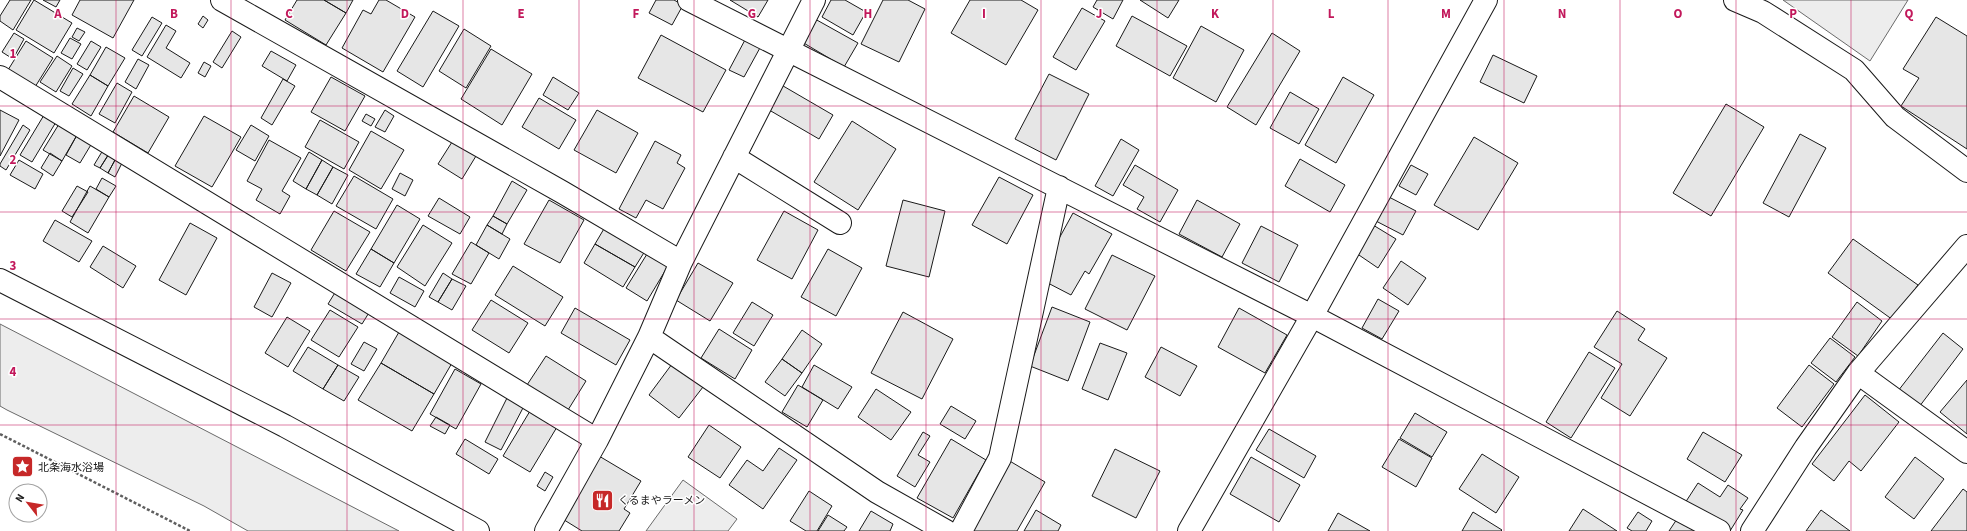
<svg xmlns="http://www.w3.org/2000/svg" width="1967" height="531" font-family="'Source Sans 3','Noto Sans JP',sans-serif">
<rect width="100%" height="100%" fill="#fff"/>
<path fill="#ededed" stroke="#6a6a6a" d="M 1783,0 L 1908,0 L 1870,61 Z
M 0,324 L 399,531 L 248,531 L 204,506 L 7,410 L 0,406 Z
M 683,480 L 737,519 L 728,531 L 646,531 Z"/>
<path fill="#e6e6e6" stroke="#1a1a1a" d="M 10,0 L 31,0 L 13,30 L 0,21 L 0,16 Z
M 34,0 L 72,23 L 54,53 L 16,30 Z
M 43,0 L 60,0 L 56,7 Z
M 80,0 L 134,0 L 113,38 L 72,15 Z
M 297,0 L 324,0 L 346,13 L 326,45 L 285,20 Z
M 324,0 L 353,0 L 346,13 Z
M 379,0 L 386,0 L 415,17 L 383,72 L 342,48 L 363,10 L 371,14 Z
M 656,0 L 674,0 L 683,5 L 672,25 L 649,13 Z
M 730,0 L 768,0 L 758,17 Z
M 831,0 L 845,0 L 866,12 L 853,35 L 822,17 Z
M 883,0 L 908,0 L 925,9 L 899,62 L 861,44 Z
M 970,0 L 1021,0 L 1038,10 L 1006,65 L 951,33 Z
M 1097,0 L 1123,0 L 1113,19 L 1093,7 Z
M 1140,0 L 1179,0 L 1168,18 Z
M 1082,8 L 1105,21 L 1076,70 L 1053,57 Z
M 433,11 L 459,26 L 423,87 L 397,71 Z
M 203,16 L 208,20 L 203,28 L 198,24 Z
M 1132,16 L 1187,46 L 1170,76 L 1116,46 Z
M 152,17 L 162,23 L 142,56 L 132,50 Z
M 1936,17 L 1967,36 L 1967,149 L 1901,106 L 1919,78 L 1903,69 Z
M 815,19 L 858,43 L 844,67 L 802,42 Z
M 166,25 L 176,31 L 166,48 L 190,63 L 181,78 L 147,57 Z
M 1201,26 L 1244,50 L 1216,102 L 1173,78 Z
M 77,28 L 85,32 L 79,41 L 72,37 Z
M 464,29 L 491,46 L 466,88 L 439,71 Z
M 232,31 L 241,37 L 222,68 L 213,62 Z
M 14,33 L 24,39 L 13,59 L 2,52 Z
M 1272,33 L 1300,51 L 1256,125 L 1227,107 Z
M 661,35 L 726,70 L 703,112 L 638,78 Z
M 70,38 L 81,44 L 72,59 L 61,53 Z
M 746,38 L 761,46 L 744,77 L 729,70 Z
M 26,41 L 53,58 L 35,87 L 8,70 Z
M 91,41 L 101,47 L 87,70 L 77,64 Z
M 106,47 L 125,58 L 108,86 L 90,75 Z
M 491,49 L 532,74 L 502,125 L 461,99 Z
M 271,51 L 296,65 L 287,81 L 262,66 Z
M 1493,55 L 1537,76 L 1524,103 L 1480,82 Z
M 57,56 L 72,66 L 56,92 L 40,82 Z
M 138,59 L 149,65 L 136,89 L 125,82 Z
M 204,62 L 211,66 L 205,77 L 198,73 Z
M 73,68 L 83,74 L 69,96 L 60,91 Z
M 1049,74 L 1089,94 L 1056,160 L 1015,139 Z
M 90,75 L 108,86 L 91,116 L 72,104 Z
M 331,77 L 365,96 L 345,131 L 311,112 Z
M 553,77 L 579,93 L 568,110 L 543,95 Z
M 1343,77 L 1374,95 L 1336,163 L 1305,145 Z
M 283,79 L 295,86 L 272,125 L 261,118 Z
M 117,83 L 132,92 L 115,123 L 99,114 Z
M 778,83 L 833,115 L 819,139 L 764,107 Z
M 1290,92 L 1319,109 L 1299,144 L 1270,128 Z
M 134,96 L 169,117 L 148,153 L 113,132 Z
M 539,98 L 576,120 L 559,149 L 522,127 Z
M 1726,104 L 1764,127 L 1711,216 L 1673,193 Z
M 0,110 L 19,120 L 0,156 Z
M 385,110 L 394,116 L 385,132 L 375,127 Z
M 597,110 L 638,133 L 616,173 L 574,150 Z
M 366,114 L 375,119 L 371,126 L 362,121 Z
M 44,115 L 56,122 L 32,162 L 20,155 Z
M 204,116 L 241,137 L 212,187 L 175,166 Z
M 320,120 L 359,142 L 344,169 L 305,147 Z
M 852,121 L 896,149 L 858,210 L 814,182 Z
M 59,124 L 77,135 L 62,161 L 43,150 Z
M 23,125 L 30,130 L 6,170 L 0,166 L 0,164 Z
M 251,125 L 269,136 L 255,161 L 236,150 Z
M 371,131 L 404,150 L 381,189 L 349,170 Z
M 1800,134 L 1826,148 L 1789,217 L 1763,203 Z
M 77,135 L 92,143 L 80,163 L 66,155 Z
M 1474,137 L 1518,163 L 1478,230 L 1434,205 Z
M 1121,139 L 1139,150 L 1113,196 L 1095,186 Z
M 269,140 L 301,158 L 282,191 L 290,196 L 280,214 L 256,200 L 262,189 L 247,181 Z
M 655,141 L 681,155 L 677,163 L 685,168 L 663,209 L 646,200 L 636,218 L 619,209 Z
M 452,142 L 476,156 L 462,179 L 438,164 Z
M 103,150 L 109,154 L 100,168 L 94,165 Z
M 309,152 L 322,160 L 306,189 L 293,181 Z
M 50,153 L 62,161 L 53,176 L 41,168 Z
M 108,155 L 115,160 L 108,173 L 100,168 Z
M 1300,159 L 1345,185 L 1330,212 L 1285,186 Z
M 19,160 L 43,174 L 35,189 L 10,175 Z
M 115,160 L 122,163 L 115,177 L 108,173 Z
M 322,160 L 333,167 L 317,195 L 306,189 Z
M 1135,165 L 1178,190 L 1160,222 L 1137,209 L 1144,197 L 1123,185 Z
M 1411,165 L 1428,174 L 1416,195 L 1399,186 Z
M 333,167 L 348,175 L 332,204 L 317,195 Z
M 400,173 L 413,180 L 405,196 L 392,189 Z
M 354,176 L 393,199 L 376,229 L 336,206 Z
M 999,177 L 1033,195 L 1007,244 L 972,225 Z
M 102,178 L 116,186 L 109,197 L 96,189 Z
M 512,181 L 527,190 L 507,224 L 493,216 Z
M 77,186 L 88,192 L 72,217 L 62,211 Z
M 90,186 L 109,197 L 88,233 L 70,222 Z
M 1387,196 L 1416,211 L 1403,235 L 1374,220 Z
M 439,198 L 470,217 L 460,234 L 428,216 Z
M 549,200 L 584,220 L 560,263 L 524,244 Z
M 903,200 L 945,211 L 929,277 L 886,266 Z
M 1197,200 L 1240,224 L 1222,257 L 1179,234 Z
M 397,205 L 420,219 L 394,263 L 371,249 Z
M 334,211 L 370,232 L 346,271 L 311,250 Z
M 784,211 L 818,230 L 792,279 L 757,260 Z
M 1073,213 L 1112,234 L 1089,274 L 1085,271 L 1071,295 L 1044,281 L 1055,259 L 1050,255 Z
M 493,216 L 507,224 L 502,234 L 487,225 Z
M 55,220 L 92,241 L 79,262 L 43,241 Z
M 190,223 L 217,238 L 186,295 L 159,280 Z
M 423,225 L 452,243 L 425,286 L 397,267 Z
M 487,225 L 510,239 L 499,259 L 476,245 Z
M 1373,225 L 1396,239 L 1378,268 L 1356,253 Z
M 1261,226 L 1298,245 L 1279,282 L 1242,263 Z
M 605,227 L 645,251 L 635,267 L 595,244 Z
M 1853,239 L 1918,285 L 1893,320 L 1828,273 Z
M 471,242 L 489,253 L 471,284 L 452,274 Z
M 595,244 L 635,267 L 623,287 L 584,263 Z
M 103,246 L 136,266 L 123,288 L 90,267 Z
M 371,249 L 394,263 L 380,287 L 356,274 Z
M 828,249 L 862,268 L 836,316 L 801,297 Z
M 647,254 L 668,266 L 647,301 L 626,288 Z
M 1112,255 L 1155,276 L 1127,330 L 1085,309 Z
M 1401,261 L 1426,278 L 1408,305 L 1383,288 Z
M 698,263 L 733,283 L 710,321 L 676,300 Z
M 513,266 L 563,297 L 545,326 L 495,295 Z
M 272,273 L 291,283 L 272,317 L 254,307 Z
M 443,273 L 452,279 L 438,302 L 429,297 Z
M 399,277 L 424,291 L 415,307 L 390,293 Z
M 452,279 L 466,286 L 452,310 L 438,302 Z
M 336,291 L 370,311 L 362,324 L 328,304 Z
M 1378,299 L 1399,311 L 1382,339 L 1362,328 Z
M 491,300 L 528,323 L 509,353 L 472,330 Z
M 752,302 L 773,315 L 754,346 L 733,333 Z
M 1857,302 L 1882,321 L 1858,356 L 1832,337 Z
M 1052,307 L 1090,322 L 1068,381 L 1030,366 Z
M 575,308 L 630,340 L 616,365 L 561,333 Z
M 1239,308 L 1287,335 L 1265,373 L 1218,347 Z
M 330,310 L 358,327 L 339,357 L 311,340 Z
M 1617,311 L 1645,329 L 1638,340 L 1667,358 L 1630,416 L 1601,398 L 1622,364 L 1594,347 Z
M 903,312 L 953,339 L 922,399 L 871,373 Z
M 287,317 L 310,331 L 288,367 L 265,353 Z
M 719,329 L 752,350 L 735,379 L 701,358 Z
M 802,330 L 822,344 L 802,373 L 782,359 Z
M 399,332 L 452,363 L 434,394 L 381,363 Z
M 1943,333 L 1963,349 L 1919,407 L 1898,391 Z
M 1830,338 L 1855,357 L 1836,382 L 1811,363 Z
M 364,342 L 377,349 L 364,371 L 351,364 Z
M 1100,343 L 1127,353 L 1108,400 L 1082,389 Z
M 308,347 L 338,365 L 323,389 L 293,371 Z
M 1161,347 L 1197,366 L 1180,396 L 1145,377 Z
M 1589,352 L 1615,368 L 1571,438 L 1546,422 Z
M 546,356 L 586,381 L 568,410 L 527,385 Z
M 782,359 L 802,373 L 785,396 L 765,382 Z
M 381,363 L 434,394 L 412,431 L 358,400 Z
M 672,364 L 703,387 L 679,418 L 649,395 Z
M 338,365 L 359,377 L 344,401 L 323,389 Z
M 814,365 L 852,387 L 838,409 L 802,387 Z
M 1809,365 L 1834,384 L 1802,427 L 1777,408 Z
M 455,369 L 481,384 L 456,429 L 430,414 Z
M 1967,380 L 1967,434 L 1940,412 Z
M 798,385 L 823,400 L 807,427 L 782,412 Z
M 876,389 L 911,412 L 891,440 L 858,417 Z
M 1865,395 L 1899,422 L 1861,471 L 1849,461 L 1834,481 L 1812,464 Z
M 507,398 L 524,406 L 501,450 L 485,442 Z
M 951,406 L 976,421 L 965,439 L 940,424 Z
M 530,411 L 557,427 L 530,472 L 503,456 Z
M 1415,413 L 1447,432 L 1432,457 L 1400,438 Z
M 436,417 L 450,425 L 445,434 L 430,426 Z
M 709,425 L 741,447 L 720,478 L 688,457 Z
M 1269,429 L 1316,456 L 1304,478 L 1256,450 Z
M 923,432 L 930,436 L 918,455 L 930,462 L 915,487 L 897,476 Z
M 1703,432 L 1742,455 L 1725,482 L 1687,459 Z
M 465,439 L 498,459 L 489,474 L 456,454 Z
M 951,439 L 986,460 L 953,518 L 917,498 Z
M 1399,439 L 1432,458 L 1416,487 L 1382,467 Z
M 779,448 L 797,460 L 763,509 L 729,485 L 747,460 L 763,471 Z
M 1115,449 L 1160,471 L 1136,518 L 1092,496 Z
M 1482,454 L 1519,477 L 1496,513 L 1459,489 Z
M 599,456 L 641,481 L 624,509 L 630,513 L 619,531 L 582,531 L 561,518 Z
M 1251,457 L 1300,485 L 1279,522 L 1230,494 Z
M 1915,457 L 1944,479 L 1914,519 L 1885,497 Z
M 1008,460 L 1045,482 L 1017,531 L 971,531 Z
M 545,472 L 553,477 L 545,491 L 537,486 Z
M 1698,483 L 1720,497 L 1728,485 L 1748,498 L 1740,509 L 1743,510 L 1730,531 L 1685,503 Z
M 1963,489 L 1967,492 L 1967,531 L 1931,531 Z
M 809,491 L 832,506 L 817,531 L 806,531 L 790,521 Z
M 1583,509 L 1617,531 L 1569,531 Z
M 1036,510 L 1061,525 L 1058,531 L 1024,531 Z
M 1821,510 L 1850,531 L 1806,531 Z
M 871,511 L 893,524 L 890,531 L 859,531 Z
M 1473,512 L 1502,530 L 1501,531 L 1462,531 Z
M 1638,512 L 1652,521 L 1646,531 L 1632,531 L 1627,528 Z
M 1338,513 L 1370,531 L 1328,531 Z
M 828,515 L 847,527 L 844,531 L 818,531 Z
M 1677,519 L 1697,531 L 1669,531 Z"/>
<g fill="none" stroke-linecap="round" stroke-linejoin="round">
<defs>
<path id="minor" d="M 222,0 L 562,192 L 681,262
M 689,0 L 1312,316 L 1719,531
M 1735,0 L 1763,12 L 1854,70 L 1895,117 L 1967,171
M 0,77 L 597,440
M 734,157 L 840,223
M 0,280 L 285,426 L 478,531
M 649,337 L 877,492 L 946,531
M 1858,373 L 1967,452
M 546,531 L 597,440 L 649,337 L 681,262 L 814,0
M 961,531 L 1000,458 L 1059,187
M 1189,531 L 1312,316 L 1486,0
M 1752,531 L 1806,447 L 1858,373 L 1967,246"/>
</defs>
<use href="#minor" stroke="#1a1a1a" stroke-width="24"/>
<path stroke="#5f5f5f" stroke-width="2.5" stroke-dasharray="3 2" stroke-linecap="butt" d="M 0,434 L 190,531"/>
<use href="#minor" stroke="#fff" stroke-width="22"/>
</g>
<path fill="none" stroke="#c2185b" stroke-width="1" stroke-opacity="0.55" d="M 116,0 L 116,531M 231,0 L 231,531M 347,0 L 347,531M 463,0 L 463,531M 579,0 L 579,531M 694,0 L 694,531M 810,0 L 810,531M 926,0 L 926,531M 1041,0 L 1041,531M 1157,0 L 1157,531M 1273,0 L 1273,531M 1388,0 L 1388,531M 1504,0 L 1504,531M 1620,0 L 1620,531M 1736,0 L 1736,531M 1851,0 L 1851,531M 0,106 L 1967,106M 0,212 L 1967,212M 0,319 L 1967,319M 0,425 L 1967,425"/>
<defs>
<symbol id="sight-square" viewBox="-11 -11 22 22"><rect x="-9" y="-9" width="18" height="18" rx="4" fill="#c62828" stroke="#fff"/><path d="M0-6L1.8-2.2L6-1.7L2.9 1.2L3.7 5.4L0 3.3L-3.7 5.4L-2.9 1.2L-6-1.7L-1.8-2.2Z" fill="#fff"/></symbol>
<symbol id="restaurant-square" viewBox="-11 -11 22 22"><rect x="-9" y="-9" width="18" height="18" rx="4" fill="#c62828" stroke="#fff"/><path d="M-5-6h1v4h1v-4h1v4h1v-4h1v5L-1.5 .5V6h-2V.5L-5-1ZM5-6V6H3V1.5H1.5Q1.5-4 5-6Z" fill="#fff"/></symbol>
</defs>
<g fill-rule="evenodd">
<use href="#sight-square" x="10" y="454" width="25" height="25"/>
<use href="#restaurant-square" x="590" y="488" width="25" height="25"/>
</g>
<g text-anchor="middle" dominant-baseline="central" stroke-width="3" stroke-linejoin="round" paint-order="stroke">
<g font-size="11" fill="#1a1a1a" stroke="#fff" text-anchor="start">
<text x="38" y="467">北条海水浴場</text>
<text x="618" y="500">くるまやラーメン</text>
</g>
</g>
<g font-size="13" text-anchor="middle" font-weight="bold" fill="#c2185b" stroke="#fff" stroke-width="3" stroke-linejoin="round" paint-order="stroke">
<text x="58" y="18">A</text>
<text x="174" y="18">B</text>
<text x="289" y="18">C</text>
<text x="405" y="18">D</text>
<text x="521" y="18">E</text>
<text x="636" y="18">F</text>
<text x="752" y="18">G</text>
<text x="868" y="18">H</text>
<text x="984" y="18">I</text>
<text x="1099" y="18">J</text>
<text x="1215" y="18">K</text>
<text x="1331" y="18">L</text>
<text x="1446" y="18">M</text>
<text x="1562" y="18">N</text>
<text x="1678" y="18">O</text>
<text x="1793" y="18">P</text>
<text x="1909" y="18">Q</text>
<text x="13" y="58">1</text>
<text x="13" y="164">2</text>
<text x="13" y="270">3</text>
<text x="13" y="376">4</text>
</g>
<g transform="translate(28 503) rotate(301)"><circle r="19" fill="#ffffff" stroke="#a3a3a3"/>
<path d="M0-3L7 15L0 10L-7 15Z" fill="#c62828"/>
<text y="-6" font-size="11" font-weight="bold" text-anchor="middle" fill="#1a1a1a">N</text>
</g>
</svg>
